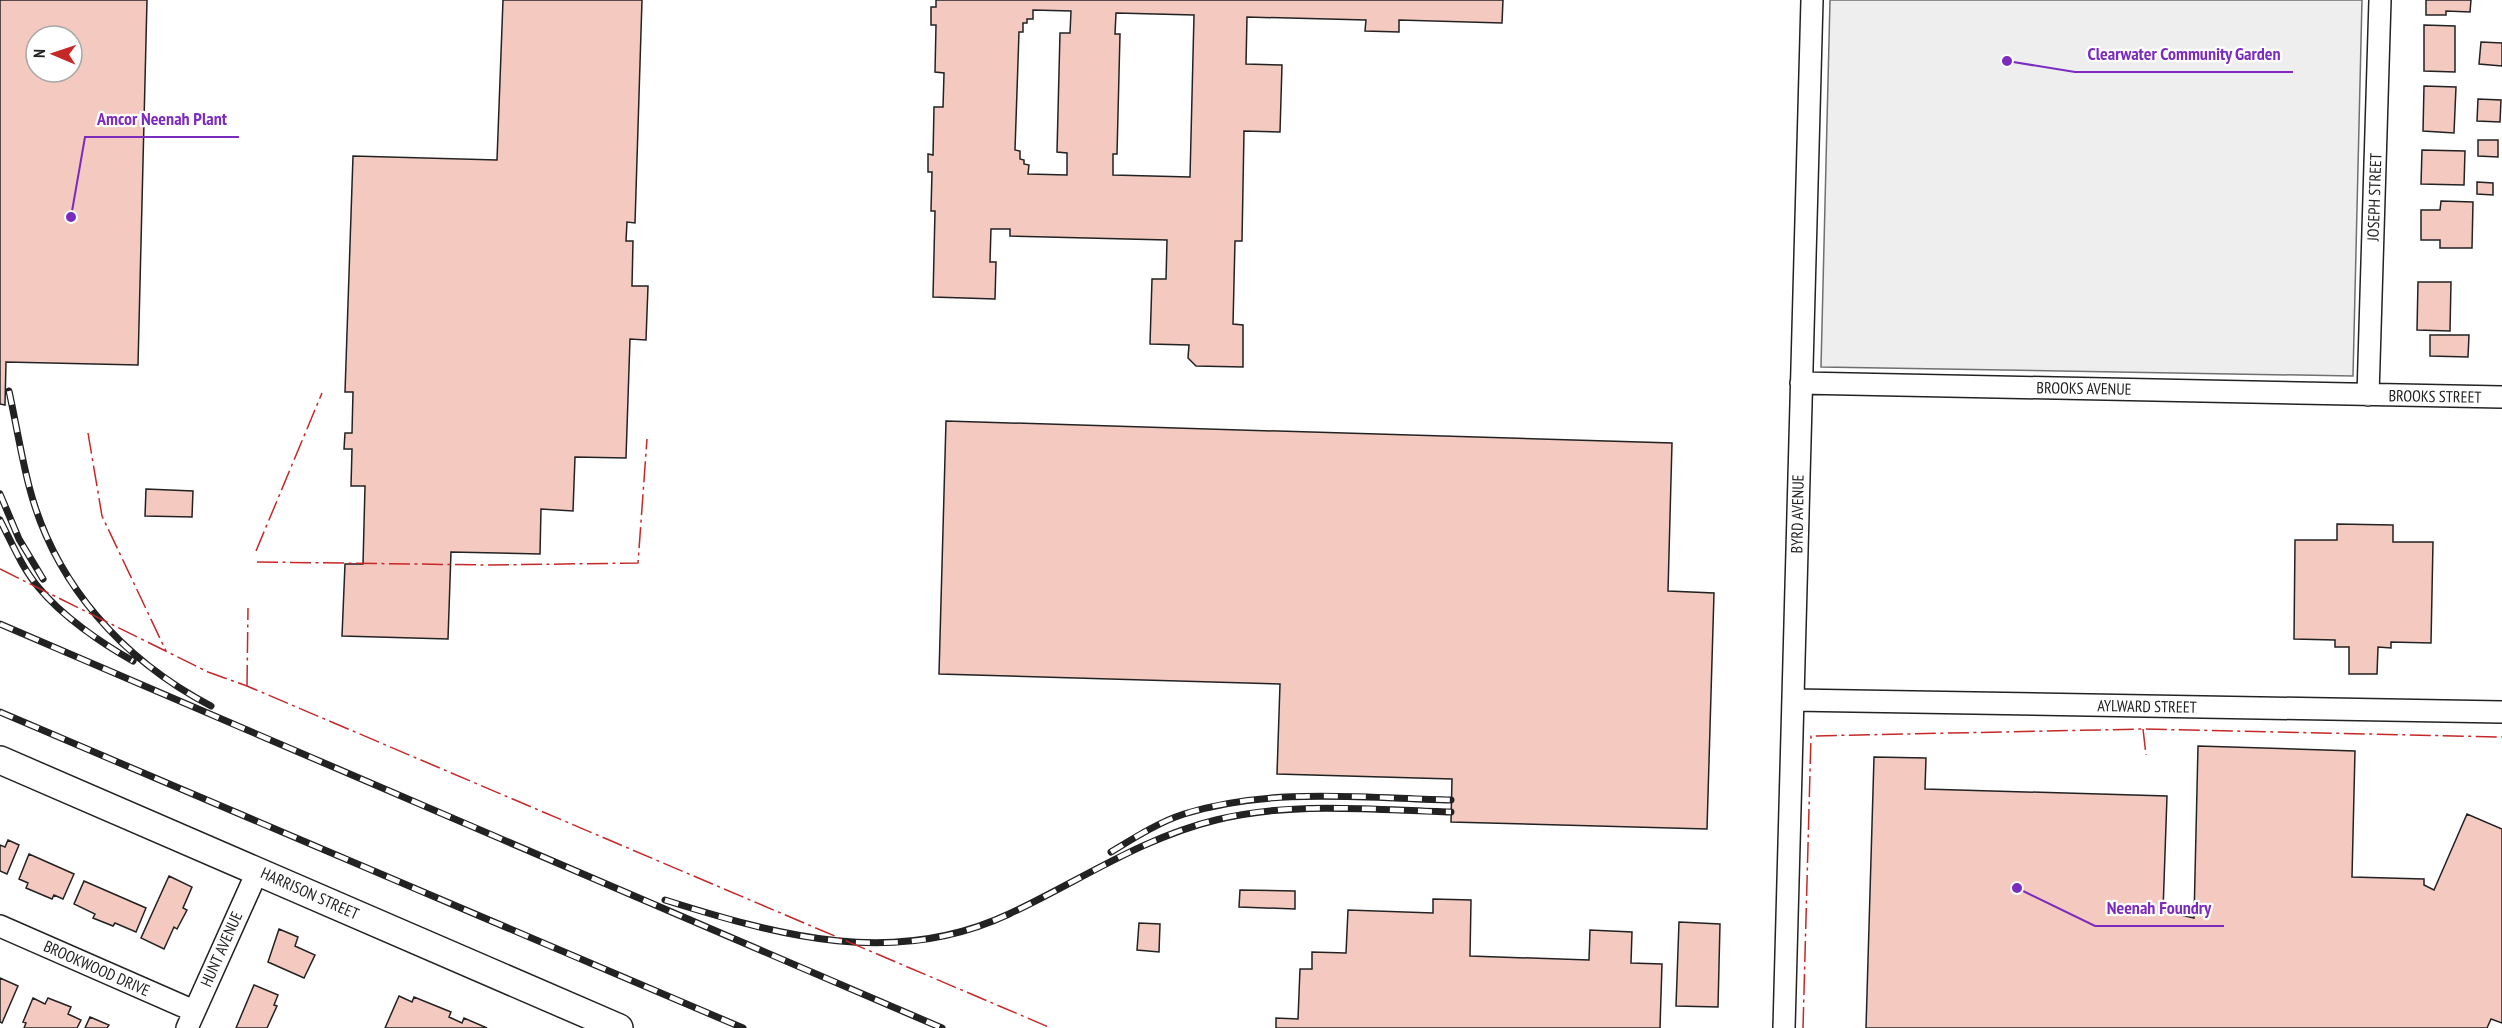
<svg xmlns="http://www.w3.org/2000/svg" width="2502" height="1028" font-family="'PT Sans Narrow',sans-serif">
<rect width="100%" height="100%" fill="#fff"/>
<path fill="#eee" stroke="#6f6f6f" stroke-width="1.5" d="M 1830,0 L 2362,0 L 2353,376 L 1821,367 Z"/>
<path fill="#f3c9c0" stroke="#222" stroke-width="1.5" fill-rule="evenodd" d="M 0,0 L 147,0 L 138,365 L 6,362 L 5,405 L 0,404 ZM 36,36 L 72,36 L 72,72 L 36,72 Z
M 503,0 L 642,0 L 635,223 L 627,222 L 626,241 L 633,241 L 632,286 L 648,286 L 646,340 L 630,339 L 626,458 L 575,457 L 573,511 L 541,509 L 540,554 L 451,552 L 448,639 L 342,636 L 345,564 L 363,564 L 365,486 L 351,486 L 352,449 L 344,449 L 345,433 L 352,433 L 353,392 L 345,392 L 353,156 L 497,160 Z
M 936,0 L 1503,0 L 1502,23 L 1399,20 L 1399,32 L 1365,31 L 1366,20 L 1247,17 L 1246,64 L 1282,65 L 1280,132 L 1244,131 L 1242,241 L 1235,241 L 1233,324 L 1243,325 L 1243,367 L 1196,366 L 1188,358 L 1189,345 L 1150,344 L 1152,279 L 1166,279 L 1167,240 L 1010,236 L 1010,229 L 991,229 L 990,262 L 996,262 L 995,299 L 933,297 L 935,211 L 931,211 L 932,172 L 928,172 L 928,154 L 933,155 L 934,107 L 943,107 L 944,73 L 935,72 L 936,25 L 931,25 L 931,7 L 936,7 ZM 1033,10 L 1071,11 L 1070,33 L 1060,33 L 1057,152 L 1067,153 L 1067,175 L 1028,174 L 1029,165 L 1024,164 L 1024,160 L 1020,159 L 1020,151 L 1015,150 L 1019,32 L 1023,32 L 1023,23 L 1027,23 L 1027,19 L 1033,19 ZM 1116,13 L 1194,15 L 1190,177 L 1113,175 L 1113,154 L 1117,154 L 1120,34 L 1115,34 Z
M 2426,0 L 2471,0 L 2470,12 L 2446,11 L 2446,15 L 2426,15 Z
M 2424,25 L 2455,26 L 2455,72 L 2424,71 Z
M 2481,42 L 2502,43 L 2502,66 L 2479,64 Z
M 2424,86 L 2456,87 L 2454,133 L 2423,131 Z
M 2478,99 L 2501,100 L 2500,122 L 2477,121 Z
M 2478,140 L 2498,140 L 2498,157 L 2478,156 Z
M 2422,150 L 2465,151 L 2464,185 L 2421,184 Z
M 2477,182 L 2493,183 L 2493,195 L 2477,194 Z
M 2441,201 L 2473,202 L 2472,248 L 2440,248 L 2440,240 L 2421,240 L 2421,210 L 2440,210 Z
M 2418,282 L 2451,282 L 2450,331 L 2417,330 Z
M 2430,335 L 2469,335 L 2468,357 L 2430,356 Z
M 946,421 L 1672,443 L 1668,591 L 1714,593 L 1707,829 L 1451,822 L 1452,779 L 1277,774 L 1280,684 L 939,674 Z
M 146,489 L 193,491 L 192,517 L 145,516 Z
M 2337,524 L 2393,525 L 2393,542 L 2433,542 L 2431,643 L 2391,642 L 2391,648 L 2378,647 L 2377,674 L 2349,674 L 2349,647 L 2335,647 L 2335,640 L 2294,639 L 2295,540 L 2337,540 Z
M 2198,746 L 2355,751 L 2352,877 L 2424,879 L 2424,885 L 2434,890 L 2467,814 L 2502,829 L 2502,1023 L 2491,1019 L 2487,1028 L 1866,1028 L 1874,757 L 1926,758 L 1925,789 L 2167,796 L 2163,911 L 2194,918 Z
M 8,840 L 19,845 L 7,874 L 0,871 L 0,845 L 5,847 Z
M 29,854 L 74,874 L 63,899 L 54,895 L 52,899 L 26,888 L 28,883 L 19,879 Z
M 169,876 L 192,887 L 183,908 L 187,910 L 177,929 L 174,927 L 164,949 L 141,938 Z
M 84,881 L 146,908 L 136,932 L 115,923 L 113,926 L 93,918 L 95,914 L 74,904 Z
M 1240,890 L 1295,891 L 1295,909 L 1239,907 Z
M 1433,899 L 1471,900 L 1470,956 L 1589,960 L 1590,930 L 1632,932 L 1631,963 L 1662,964 L 1660,1028 L 1276,1028 L 1276,1018 L 1298,1019 L 1300,969 L 1312,969 L 1312,952 L 1346,953 L 1348,910 L 1433,913 Z
M 1679,922 L 1720,924 L 1718,1007 L 1676,1006 Z
M 1139,923 L 1160,924 L 1159,952 L 1137,950 Z
M 279,929 L 298,937 L 295,946 L 315,955 L 304,978 L 268,962 Z
M 0,978 L 18,986 L 2,1023 L 0,1022 Z
M 254,985 L 278,995 L 274,1005 L 277,1006 L 267,1028 L 236,1028 Z
M 399,996 L 412,1002 L 414,997 L 451,1012 L 449,1017 L 462,1023 L 464,1018 L 487,1028 L 385,1028 Z
M 33,998 L 45,1004 L 48,998 L 71,1007 L 68,1014 L 81,1020 L 77,1028 L 24,1028 L 26,1023 L 23,1022 Z
M 90,1017 L 109,1025 L 107,1028 L 85,1028 Z"/>
<g fill="none" stroke-linecap="round" stroke-linejoin="round">
<defs>
<path id="minor" d="M 1801,383 L 2502,397
M 2368,395 L 2380,0
M 1793,700 L 2502,712
M 0,926 L 194,1011
M 187,1028 L 258,870
M 1784,1028 L 1812,0"/>
<path id="major" d="M 0,760 L 619,1028"/>
</defs>
<use href="#minor" stroke="#222" stroke-width="24"/>
<use href="#major" stroke="#222" stroke-width="30"/>
<use href="#minor" stroke="#fff" stroke-width="21"/>
<use href="#major" stroke="#fff" stroke-width="27"/>
<defs>
<path id="rail" d="M 9,391 C 16,423 21,455 29,486 C 54,584 123,660 211,706
M 0,494 L 19,539 L 43,579
M 0,520 C 12,543 22,568 39,588 C 62,616 101,643 133,661
M 0,624 L 942,1028
M 0,712 L 743,1028
M 1111,852 C 1134,838 1159,822 1184,814 C 1270,787 1363,798 1451,800
M 665,900 C 780,936 894,968 1009,914 C 1078,882 1141,838 1216,820 C 1292,801 1373,810 1451,812"/>
</defs>
<use href="#rail" stroke="#222" stroke-width="7"/>
<use href="#rail" stroke="#fff" stroke-width="4.5" stroke-dasharray="14" stroke-linecap="butt"/>
<path stroke="#c62828" stroke-width="1.5" stroke-dasharray="21 4.5 3 4.5" stroke-linecap="butt" d="M 88,433 L 102,516 L 166,651
M 256,551 L 322,393
M 257,562 L 490,565 L 638,563 L 647,439
M 0,569 L 208,672 L 247,686 L 1051,1028
M 247,686 L 248,608
M 2143,729 L 2146,755
M 1803,1028 L 1811,736 L 2143,729 L 2502,737"/>
</g>
<g text-anchor="middle" dominant-baseline="central" stroke-width="4.5" stroke-linejoin="round" paint-order="stroke">
<g font-size="16" fill="#222" stroke="#fff">
<text transform="translate(2374 197) rotate(-88)">JOSEPH STREET</text>
<text transform="translate(2084 388) rotate(1)">BROOKS AVENUE</text>
<text transform="translate(2435 396) rotate(1)">BROOKS STREET</text>
<text transform="translate(1797 514) rotate(-89)">BYRD AVENUE</text>
<text transform="translate(2147 706) rotate(1)">AYLWARD STREET</text>
<text transform="translate(310 893) rotate(24)">HARRISON STREET</text>
<text transform="translate(221 949) rotate(-66)">HUNT AVENUE</text>
<text transform="translate(97 968) rotate(24)">BROOKWOOD DRIVE</text>
</g>
</g>
<path fill="none" stroke="#7b2cbf" stroke-width="2" d="M2007 61L2075 72H2293M71 217L85 137H239M2017 888L2095 926H2224"/>
<g fill="#7b2cbf" stroke="#fff" stroke-width="2">
<circle cx="2007" cy="61" r="6"/>
<circle cx="71" cy="217" r="6"/>
<circle cx="2017" cy="888" r="6"/>
</g>
<g font-size="18" text-anchor="middle" font-weight="bold" fill="#7b2cbf" stroke="#fff" stroke-width="4.5" stroke-linejoin="round" paint-order="stroke">
<text x="2184" y="60">Clearwater Community Garden</text>
<text x="162" y="125">Amcor Neenah Plant</text>
<text x="2159" y="914">Neenah Foundry</text>
</g>
<g transform="translate(54 54) rotate(272)"><circle r="28" fill="#ffffff" stroke="#a7a7a7" stroke-width="1.5"/>
<path d="M0-4.5L10 22L0 15L-10 22Z" fill="#c62828"/>
<text y="-9" font-size="16" font-weight="bold" text-anchor="middle" fill="#222222">N</text>
</g>
</svg>
